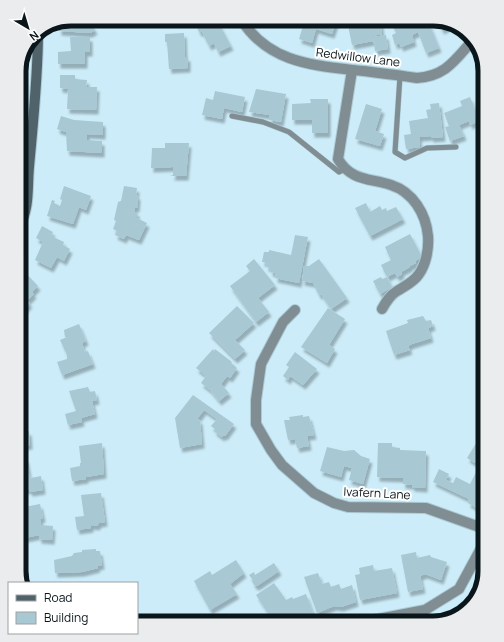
<svg xmlns="http://www.w3.org/2000/svg" width="504" height="642" font-family="Manrope,sans-serif">
<defs>
<filter id="shadow"><feDropShadow dx="2.5" dy="4.5" stdDeviation="1" flood-color="#0004"/></filter>
</defs>
<rect width="100%" height="100%" fill="#cbecf8"/>
<path fill="#a8c8d3" filter="url(#shadow)" d="M 71,19 L 86,19 L 86,24 L 91,24 L 95,30 L 90,33 L 59,31 L 59,24 Z
M 199,19 L 217,20 L 231,46 L 218,52 L 214,43 L 209,46 L 202,32 L 199,32 L 196,24 Z
M 305,19 L 307,20 L 337,19 L 332,34 L 316,29 L 312,43 L 299,39 Z
M 356,19 L 380,19 L 382,34 L 372,36 L 373,41 L 352,45 L 348,25 L 357,23 Z
M 403,19 L 427,19 L 439,48 L 426,53 L 418,32 L 412,35 L 414,42 L 401,47 L 399,43 L 395,45 L 392,35 L 396,33 L 392,24 Z
M 436,19 L 453,24 L 442,30 Z
M 184,33 L 185,57 L 188,57 L 188,68 L 169,69 L 167,42 L 165,42 L 165,34 Z
M 386,35 L 388,49 L 375,51 L 373,37 Z
M 70,37 L 90,37 L 90,52 L 85,52 L 85,64 L 58,64 L 58,52 L 71,51 Z
M 60,75 L 75,75 L 75,79 L 87,80 L 86,87 L 97,87 L 96,110 L 67,109 L 68,89 L 60,88 Z
M 256,89 L 286,94 L 281,122 L 269,120 L 270,115 L 249,112 Z
M 215,91 L 245,97 L 242,112 L 224,108 L 222,119 L 202,115 L 206,98 L 213,100 Z
M 470,97 L 480,121 L 470,125 L 469,121 L 459,125 L 464,136 L 450,141 L 445,127 L 449,126 L 444,113 L 462,106 L 460,101 Z
M 310,99 L 328,99 L 328,133 L 312,133 L 312,120 L 292,120 L 292,104 L 311,103 Z
M 439,103 L 443,137 L 431,138 L 431,136 L 419,137 L 420,147 L 406,149 L 404,135 L 411,134 L 409,121 L 428,118 L 426,110 L 431,109 L 430,104 Z
M 366,104 L 382,109 L 375,131 L 384,134 L 380,146 L 355,139 Z
M 61,116 L 74,120 L 103,122 L 103,135 L 87,134 L 87,140 L 102,141 L 102,153 L 67,151 L 66,132 L 57,129 Z
M 165,143 L 189,143 L 186,176 L 170,176 L 173,175 L 173,167 L 151,168 L 152,148 L 165,148 Z
M 64,186 L 91,196 L 86,210 L 79,207 L 73,224 L 47,216 L 52,200 L 55,201 L 54,203 L 60,206 L 62,200 L 60,199 Z
M 124,186 L 137,188 L 136,195 L 138,196 L 137,208 L 135,207 L 134,212 L 137,212 L 137,218 L 147,223 L 139,240 L 126,235 L 124,239 L 115,235 L 117,231 L 113,229 L 116,221 L 114,220 L 118,202 L 121,201 Z
M 366,203 L 370,212 L 380,206 L 382,210 L 386,208 L 387,211 L 396,207 L 403,219 L 370,236 L 355,208 Z
M 42,226 L 53,232 L 51,236 L 64,242 L 63,245 L 70,249 L 64,261 L 57,257 L 51,268 L 35,260 L 43,242 L 36,238 Z
M 410,234 L 422,257 L 415,261 L 416,263 L 410,266 L 410,267 L 401,272 L 402,274 L 397,277 L 395,273 L 387,277 L 392,287 L 380,294 L 373,281 L 381,277 L 382,279 L 387,277 L 381,265 L 391,260 L 385,247 Z
M 295,235 L 308,237 L 299,283 L 275,278 L 276,273 L 270,272 L 271,268 L 266,267 L 267,262 L 262,262 L 264,252 L 269,252 L 269,250 L 291,255 Z
M 254,259 L 275,285 L 258,298 L 269,312 L 256,322 L 230,286 L 250,271 L 246,266 Z
M 319,259 L 347,298 L 331,309 L 321,294 L 319,295 L 313,283 L 302,281 L 304,266 L 309,266 Z
M 19,266 L 38,286 L 32,292 L 34,294 L 27,301 L 30,303 L 19,316 Z
M 237,306 L 254,323 L 235,340 L 245,350 L 235,359 L 209,333 Z
M 328,308 L 345,319 L 329,345 L 335,349 L 327,363 L 301,347 Z
M 423,316 L 426,321 L 431,320 L 433,326 L 428,328 L 431,338 L 412,344 L 408,346 L 410,350 L 394,355 L 386,331 L 408,323 L 407,320 Z
M 79,324 L 86,341 L 82,343 L 85,352 L 88,351 L 93,364 L 62,375 L 57,362 L 67,359 L 67,355 L 60,340 L 67,337 L 65,337 L 64,330 Z
M 213,349 L 214,351 L 215,349 L 232,362 L 231,363 L 237,368 L 230,378 L 227,376 L 221,384 L 229,393 L 219,401 L 210,390 L 201,383 L 206,376 L 196,368 Z
M 295,352 L 317,369 L 303,385 L 290,376 L 288,380 L 283,376 L 289,367 L 286,365 Z
M 88,387 L 90,392 L 95,391 L 97,400 L 92,401 L 95,414 L 81,418 L 82,422 L 68,425 L 65,414 L 76,411 L 69,391 Z
M 193,395 L 234,424 L 225,436 L 223,435 L 222,437 L 214,431 L 215,429 L 211,426 L 217,419 L 204,410 L 197,419 L 200,420 L 202,444 L 180,448 L 175,418 Z
M 303,415 L 303,417 L 309,416 L 314,435 L 307,436 L 309,446 L 297,448 L 295,439 L 288,440 L 284,420 L 290,420 L 289,417 Z
M 29,431 L 30,445 L 19,446 L 19,432 Z
M 485,439 L 485,465 L 476,460 L 475,463 L 467,458 L 478,440 L 483,442 Z
M 102,443 L 104,474 L 86,477 L 86,479 L 72,481 L 70,468 L 80,466 L 80,463 L 81,463 L 79,446 Z
M 378,443 L 392,443 L 392,447 L 400,448 L 400,450 L 426,451 L 425,488 L 412,487 L 412,485 L 403,484 L 403,478 L 377,477 Z
M 327,447 L 344,451 L 354,450 L 361,456 L 370,459 L 363,484 L 349,480 L 352,468 L 344,466 L 341,477 L 320,471 Z
M 26,458 L 29,474 L 31,478 L 41,476 L 43,490 L 30,492 L 29,489 L 19,491 L 19,460 Z
M 439,469 L 449,474 L 446,480 L 453,483 L 456,477 L 470,484 L 477,470 L 485,474 L 485,503 L 480,510 L 468,503 L 469,499 L 433,482 Z
M 101,493 L 105,522 L 99,523 L 97,526 L 91,525 L 91,528 L 77,530 L 75,517 L 84,516 L 81,495 Z
M 40,504 L 43,518 L 40,519 L 41,525 L 53,526 L 52,540 L 39,539 L 39,535 L 25,538 L 19,508 Z
M 96,549 L 96,551 L 100,551 L 102,565 L 97,566 L 98,568 L 82,572 L 55,573 L 54,560 L 72,556 L 74,553 L 82,552 L 82,550 Z
M 416,552 L 417,558 L 430,555 L 431,557 L 447,562 L 441,580 L 425,574 L 420,576 L 423,589 L 408,592 L 401,555 Z
M 236,560 L 244,573 L 230,584 L 237,594 L 210,610 L 194,581 L 210,571 L 212,575 Z
M 274,563 L 279,571 L 257,586 L 254,585 L 252,581 L 253,580 L 249,575 L 254,572 L 255,575 Z
M 373,565 L 374,571 L 392,568 L 397,593 L 360,600 L 355,575 L 360,574 L 359,568 Z
M 318,573 L 322,584 L 329,582 L 331,587 L 339,584 L 341,589 L 352,585 L 356,602 L 341,607 L 334,606 L 317,613 L 304,577 Z
M 274,583 L 286,600 L 292,597 L 293,599 L 306,594 L 313,613 L 301,618 L 300,615 L 289,623 L 280,623 L 278,619 L 274,622 L 256,595 Z
M 197,615 L 206,621 L 206,623 L 191,623 Z"/>
<g fill="none" stroke-linecap="round" stroke-linejoin="round">
<defs>
<path id="lane" d="M 400,76 L 395,152 L 405,158 L 427,148 L 456,147
M 232,116 L 263,122 L 289,132 L 339,172 L 345,169"/>
<path id="street" d="M 241,19 C 267,61 309,65 353,70 C 374,72 396,75 417,78 C 446,76 455,60 473,40
M 352,70 L 338,159 C 351,181 369,178 391,185 C 413,192 426,214 428,236 C 429,249 426,264 419,274 C 414,282 405,286 397,291 C 390,295 386,302 382,309
M 19,171 L 28,172
M 295,310 L 283,322 L 261,364 L 256,400 L 256,424 L 271,450 L 282,465 L 314,493 L 334,503 L 348,507 L 426,508 L 485,529
M 358,623 L 425,610 L 459,589 L 485,541"/>
<path id="secondary" d="M 19,227 C 30,208 27,188 29,167 C 33,122 38,77 38,32"/>
</defs>
<use href="#lane" stroke="#accad4" stroke-width="6"/>
<use href="#street" stroke="#accad4" stroke-width="12"/>
<use href="#secondary" stroke="#accad4" stroke-width="12"/>
<use href="#lane" stroke="#808d92" stroke-width="5"/>
<use href="#street" stroke="#808d92" stroke-width="10"/>
<use href="#secondary" stroke="#50636a" stroke-width="10"/>
</g>
<g text-anchor="middle" dominant-baseline="central" stroke-width="4" stroke-linejoin="round" paint-order="stroke">
<g font-size="12" fill="#0a161a" stroke="#fff">
<text transform="translate(358 57) rotate(7)">Redwillow Lane</text>
<text transform="translate(377 493) rotate(3)">Ivafern Lane</text>
</g>
</g>
<path d="M0 0H504V642H0ZM71 26H433A45 45 0 0 1 478 71V571A45 45 0 0 1 433 616H71A45 45 0 0 1 26 571V71A45 45 0 0 1 71 26Z" fill="#ebeced" fill-rule="evenodd"/>
<path fill="none" stroke="#0a161a" stroke-width="5" d="M71 26H433A45 45 0 0 1 478 71V571A45 45 0 0 1 433 616H71A45 45 0 0 1 26 571V71A45 45 0 0 1 71 26Z"/>
<rect x="8" y="582" width="130" height="52" fill="#ffffff" stroke="#9da2a3"/>
<rect x="16" y="595" width="20" height="6" fill="#50636a" stroke="#9da2a3"/>
<text x="44" y="602" font-size="12" fill="#0a161a">Road</text>
<rect x="16" y="612" width="20" height="12" fill="#a8c8d3" stroke="#9da2a3"/>
<text x="44" y="622" font-size="12" fill="#0a161a">Building</text>
<g transform="translate(28 28) rotate(142)" stroke="#ffffff" stroke-width="3" paint-order="stroke">
<path d="M0-3L7 15L0 10L-7 15Z" fill="#0a161a"/>
<text y="-6" font-size="11" font-weight="bold" text-anchor="middle" fill="#0a161a">N</text>
</g>
</svg>
